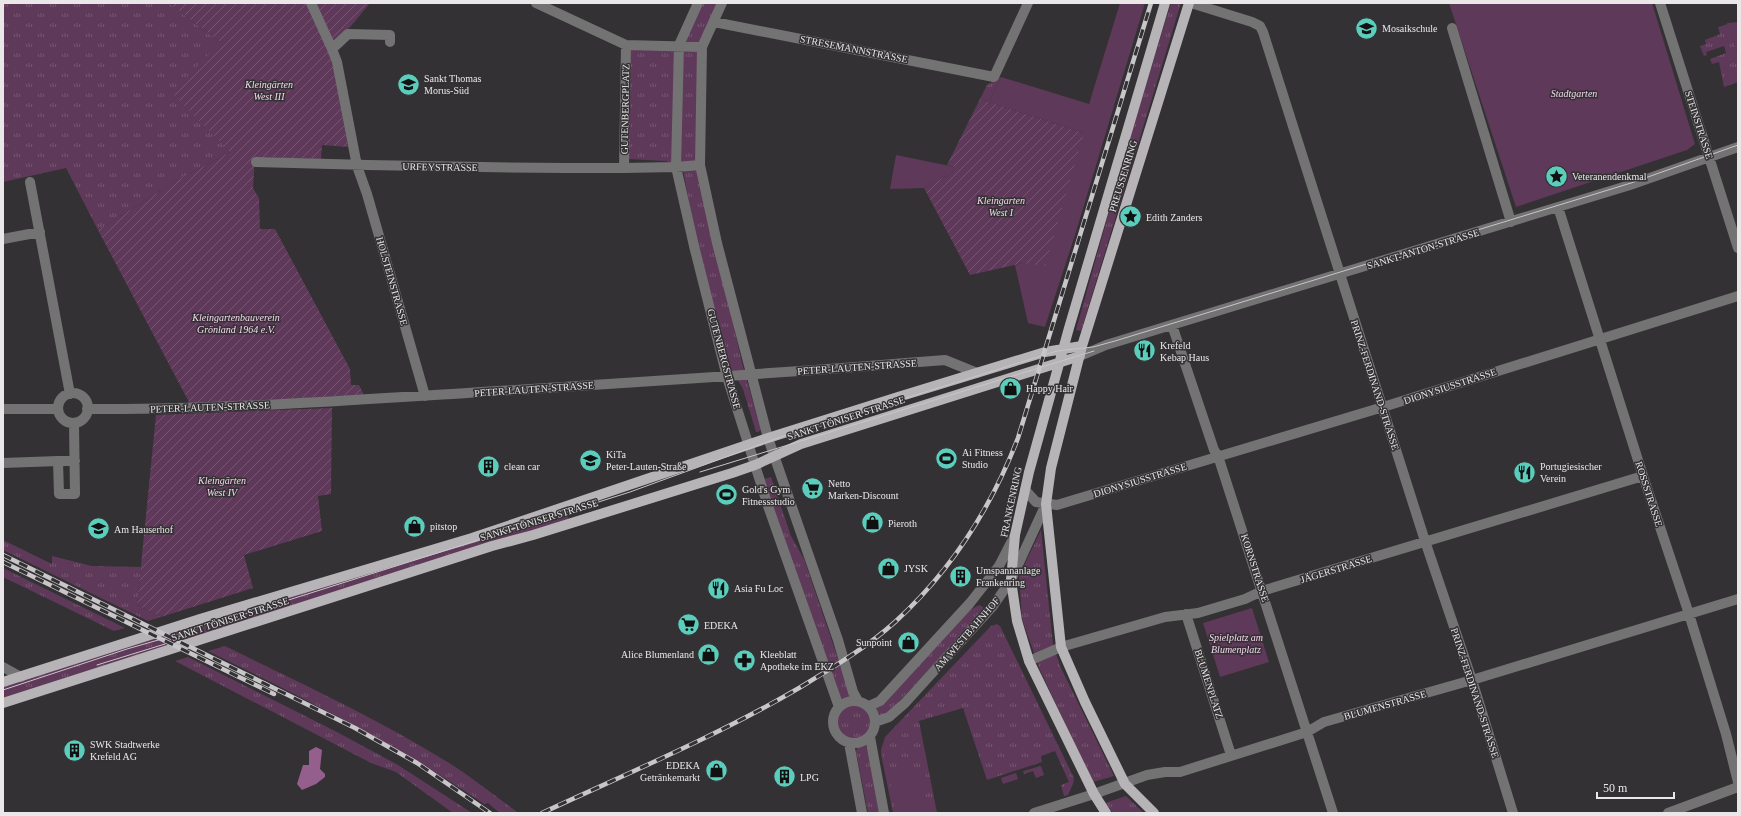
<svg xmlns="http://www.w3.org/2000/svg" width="1741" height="816" font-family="Georgia,serif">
<defs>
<pattern id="grass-tufts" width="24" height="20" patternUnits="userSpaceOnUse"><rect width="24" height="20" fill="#5f3959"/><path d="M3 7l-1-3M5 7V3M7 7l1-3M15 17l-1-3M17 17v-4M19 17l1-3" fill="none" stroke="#765671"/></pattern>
<pattern id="garden-furrows" width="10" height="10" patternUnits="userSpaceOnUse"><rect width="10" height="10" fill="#5f3959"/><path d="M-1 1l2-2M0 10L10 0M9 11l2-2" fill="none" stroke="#765671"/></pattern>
</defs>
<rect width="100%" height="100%" fill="#333133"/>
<path fill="url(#grass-tufts)" d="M 3,3 L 168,3 L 220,42 L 230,152 L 178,180 L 98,230 L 66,168 L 3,182 Z
M 702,3 L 723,3 L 703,52 L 697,165 L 742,363 L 761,430 L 758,432 L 756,432 L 743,389 L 731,368 L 697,247 L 683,170 L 666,161 L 628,159 L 629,48 L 682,48 Z
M 1171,3 L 1181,3 L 1081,331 L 1076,330 L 1129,140 Z
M 1728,24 L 1738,53 L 1738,82 L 1724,87 L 1719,62 L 1712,64 L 1710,59 L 1726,53 L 1724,46 L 1706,52 L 1707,55 L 1704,56 L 1700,46 L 1706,44 L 1705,40 L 1720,34 L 1718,27 Z
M 1001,77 L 989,102 L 980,99 L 987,85 Z
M 771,477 L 791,536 L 804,559 L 851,697 L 840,701 L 764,479 Z
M 566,509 L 569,520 L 3,698 L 3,686 Z
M 1041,530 L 1053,645 L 1061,668 L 1114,776 L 1093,782 L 1040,670 L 1022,619 L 1019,576 Z
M 3,540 L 52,564 L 52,556 L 92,566 L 141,567 L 137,605 L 161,617 L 148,621 L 3,550 Z
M 3,568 L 125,628 L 114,631 L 3,577 Z
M 979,605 L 983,607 L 984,611 L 893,708 L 883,715 L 880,716 L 876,706 L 970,610 Z
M 997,624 L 1000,626 L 1074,778 L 1073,784 L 1068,795 L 1064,796 L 1061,785 L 1069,782 L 1055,751 L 1041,756 L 1042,762 L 987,780 L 963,708 L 919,721 L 937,813 L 893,813 L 882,759 L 881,750 L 885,737 L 991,626 Z
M 225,646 C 302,684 381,720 454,766 C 475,780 495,796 516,811 L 517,813 L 500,813 L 488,803 L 484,804 C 396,744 303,698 208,651 Z
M 188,657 L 335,731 L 398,765 L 472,813 L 453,813 L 396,772 L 371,763 L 175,661 Z
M836 722a18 18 0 1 1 36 0a18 18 0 1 1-36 0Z
M 866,746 L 868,752 L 880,813 L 868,813 L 856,752 L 857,747 Z
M 1041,766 L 1044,775 L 1036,778 L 1033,771 L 1024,774 L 1023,771 Z
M 1016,773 L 1018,779 L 1003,784 L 1001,778 Z
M 1126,796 L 1144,813 L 1113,813 L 1105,803 Z"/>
<path fill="#5f3959" d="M 1120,3 L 1145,3 L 1075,235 L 1045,327 L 1028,323 L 1015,265 L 1023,263 L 1084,133 L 989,102 L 1001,77 L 1089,104 Z
M 1449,3 L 1652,3 L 1695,144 L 1687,150 L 1516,207 Z
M 1738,22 L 1738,53 L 1727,23 Z
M 896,155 L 955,167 L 952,173 L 924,188 L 890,189 Z
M 1252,608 L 1269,662 L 1220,677 L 1203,623 Z
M 919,770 L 928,813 L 896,813 L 889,776 Z"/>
<path fill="url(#garden-furrows)" d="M 168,3 L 370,3 L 351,26 L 327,48 L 333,66 L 348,147 L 322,145 L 321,159 L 255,157 L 253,188 L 259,198 L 260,229 L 275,229 L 350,369 L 351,385 L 359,385 L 364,395 L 190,404 L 98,230 L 178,180 L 230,152 L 172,93 L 220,42 Z
M 980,99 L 1084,133 L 1045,266 L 1023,263 L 970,275 L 924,188 L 952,173 L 955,167 L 947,165 Z
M 332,408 L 331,494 L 318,496 L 322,531 L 244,555 L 253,588 L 161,617 L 137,605 L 156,415 Z"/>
<path fill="#955f8d" d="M 316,747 L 322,750 L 320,769 L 325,774 L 325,777 L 316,784 L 302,790 L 297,784 L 303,765 L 309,765 L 309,751 Z"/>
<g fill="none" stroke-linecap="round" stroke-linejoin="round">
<path stroke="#747374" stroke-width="10" d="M 311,3 L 332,49
M 536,3 L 626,45 L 702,47
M 698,3 L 679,45 L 676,167 L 694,246 L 727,377 L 768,506 L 839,707
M 722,3 L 702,47 L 700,165 L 717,243 L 768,438 L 838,640 L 853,692 L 858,701
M 1191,3 L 1252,22 L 1260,26 L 1263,32 L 1340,274 L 1425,541 L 1472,680 L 1513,813
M 1660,3 L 1738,248
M 714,22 L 994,77 L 1028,3
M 1452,28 L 1511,222
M 390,42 L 390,35 L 348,34 L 332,49 L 337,62 L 357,166 L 367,194 L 425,396
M 626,45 L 624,168 L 676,167 L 700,165
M 256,162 C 379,166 501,168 624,168
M 30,182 L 70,394
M 1558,207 L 1643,476 L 1689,614 L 1726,734 L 1738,782
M 3,239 L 40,232
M 1172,325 L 1214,450 L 1218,456 L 1333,813
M 1080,356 L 1106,345 L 1630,185 L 1738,147
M58 408a15 15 0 1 1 30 0a15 15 0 1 1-30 0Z
M 3,409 L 58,409
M 87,409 C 214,410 340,401 467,393 C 626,383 785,373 945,360 L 977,373
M 74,423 L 75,494 L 59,494 L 58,461 L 75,461
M 3,463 L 58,461
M 1025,490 L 1036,502 L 1057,505 L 1383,407 L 1738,296
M 1186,614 L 1231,755
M 1029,661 L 1061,647 L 1165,617 L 1198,613 L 1245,599 L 1262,591 L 1643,476
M 3,667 L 21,677
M833 722a21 21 0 1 1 42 0a21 21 0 1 1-42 0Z
M 869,706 L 880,701 L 970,603 L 999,566 L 1015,535
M 875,722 L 889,717 L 905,703 L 993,606 L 1011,580 L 1046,504
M 870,737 L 884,813
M 849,743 L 862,813
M 1034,813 L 1094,794 L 1147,775 L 1165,772 L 1180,772 L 1307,732 L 1324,722 L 1472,680 L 1738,599
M 1668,813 L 1738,787"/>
<path stroke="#b6b4b6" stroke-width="10" d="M 3,682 L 200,619 L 472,538 L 768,438 L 898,397 L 1045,352 L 1082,346
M 3,703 L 492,546 L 533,535 L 732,473 L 755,465 L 801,444 L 1080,356
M 1106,813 L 1094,794 L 1029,661 L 1017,621 L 1011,580 L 1015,535 L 1029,472 L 1069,328 L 1165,3
M 1154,813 L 1125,784 L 1085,702 L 1061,647 L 1046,504 L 1051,468 L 1082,346 L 1189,3"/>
<path stroke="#c8c6c8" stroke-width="1" d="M 700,472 L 1094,351
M 97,665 L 165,644
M 3,690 L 127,649 L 200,628 L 548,518 L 630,492 L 778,438 L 1057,351 L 1093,347 L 1115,341 L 1631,183 L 1738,145"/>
<defs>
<path id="rail" d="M 3,555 L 355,728 L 417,763 L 490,813
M 3,562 L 274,694
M 542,813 C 628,773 717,736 799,688 C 832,668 866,648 895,622 C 950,572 991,508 1018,438 L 1151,3"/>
</defs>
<use href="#rail" stroke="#c8c6c8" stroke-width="4.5"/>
<use href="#rail" stroke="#333133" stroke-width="3" stroke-dasharray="9" stroke-linecap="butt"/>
</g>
<defs>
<symbol id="school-disc" viewBox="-11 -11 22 22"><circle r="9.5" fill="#5acebd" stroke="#333133"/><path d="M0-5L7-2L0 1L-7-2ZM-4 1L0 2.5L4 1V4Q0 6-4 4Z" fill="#111"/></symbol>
<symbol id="sight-disc" viewBox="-11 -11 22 22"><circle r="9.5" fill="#5acebd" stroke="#333133"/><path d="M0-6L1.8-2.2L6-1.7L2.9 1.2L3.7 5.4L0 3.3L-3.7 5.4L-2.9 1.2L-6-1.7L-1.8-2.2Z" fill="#111"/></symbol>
<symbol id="restaurant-disc" viewBox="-11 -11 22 22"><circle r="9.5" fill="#5acebd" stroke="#333133"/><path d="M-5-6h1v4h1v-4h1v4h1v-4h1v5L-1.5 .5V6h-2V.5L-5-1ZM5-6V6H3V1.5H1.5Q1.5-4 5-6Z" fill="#111"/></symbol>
<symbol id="shop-disc" viewBox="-11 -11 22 22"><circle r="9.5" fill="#5acebd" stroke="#333133"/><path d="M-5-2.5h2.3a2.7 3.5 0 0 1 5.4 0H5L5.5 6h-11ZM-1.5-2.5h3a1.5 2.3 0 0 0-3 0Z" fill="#111"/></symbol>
<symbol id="stadium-disc" viewBox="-11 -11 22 22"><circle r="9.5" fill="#5acebd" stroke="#333133"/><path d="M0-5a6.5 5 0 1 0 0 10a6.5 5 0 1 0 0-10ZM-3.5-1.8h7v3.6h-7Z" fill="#111"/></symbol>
<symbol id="building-disc" viewBox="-11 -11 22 22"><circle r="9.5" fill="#5acebd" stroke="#333133"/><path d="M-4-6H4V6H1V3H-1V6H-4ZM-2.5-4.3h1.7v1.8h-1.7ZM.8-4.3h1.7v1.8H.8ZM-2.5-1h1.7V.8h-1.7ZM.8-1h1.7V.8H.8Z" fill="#111"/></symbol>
<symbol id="supermarket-disc" viewBox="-11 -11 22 22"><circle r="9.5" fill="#5acebd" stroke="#333133"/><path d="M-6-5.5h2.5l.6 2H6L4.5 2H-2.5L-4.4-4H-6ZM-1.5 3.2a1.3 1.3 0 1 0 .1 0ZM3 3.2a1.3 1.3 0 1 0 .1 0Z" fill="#111"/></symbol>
<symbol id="pharmacy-disc" viewBox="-11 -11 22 22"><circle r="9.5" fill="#5acebd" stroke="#333133"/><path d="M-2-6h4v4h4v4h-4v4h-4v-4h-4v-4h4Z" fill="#111"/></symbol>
</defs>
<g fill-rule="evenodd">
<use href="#school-disc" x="1354" y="16" width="25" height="25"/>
<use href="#school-disc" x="396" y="72" width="25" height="25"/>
<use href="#sight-disc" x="1544" y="164" width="25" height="25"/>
<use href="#sight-disc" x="1118" y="204" width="25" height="25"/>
<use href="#restaurant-disc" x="1132" y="338" width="25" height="25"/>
<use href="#shop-disc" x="998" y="376" width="25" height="25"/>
<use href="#stadium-disc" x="934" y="446" width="25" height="25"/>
<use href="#school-disc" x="578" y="448" width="25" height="25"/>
<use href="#building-disc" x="476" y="454" width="25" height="25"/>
<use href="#restaurant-disc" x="1512" y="460" width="25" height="25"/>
<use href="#supermarket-disc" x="800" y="476" width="25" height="25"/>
<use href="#stadium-disc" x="714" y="482" width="25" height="25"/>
<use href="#shop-disc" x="860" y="510" width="25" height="25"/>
<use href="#shop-disc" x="402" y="514" width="25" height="25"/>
<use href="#school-disc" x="86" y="516" width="25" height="25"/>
<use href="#shop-disc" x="876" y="556" width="25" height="25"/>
<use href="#building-disc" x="948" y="564" width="25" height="25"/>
<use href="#restaurant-disc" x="706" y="576" width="25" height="25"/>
<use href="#supermarket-disc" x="676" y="612" width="25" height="25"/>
<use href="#shop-disc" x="896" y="630" width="25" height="25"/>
<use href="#shop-disc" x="696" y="642" width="25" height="25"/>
<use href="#pharmacy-disc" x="732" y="648" width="25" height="25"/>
<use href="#building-disc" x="62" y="738" width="25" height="25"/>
<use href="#shop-disc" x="704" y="758" width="25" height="25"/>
<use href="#building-disc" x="772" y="764" width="25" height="25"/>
</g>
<g text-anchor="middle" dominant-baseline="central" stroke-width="3" stroke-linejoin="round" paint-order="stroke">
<g font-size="10" fill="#e9e7e8" stroke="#333133" text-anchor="start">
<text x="1382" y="28">Mosaikschule</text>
<text x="424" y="78">Sankt Thomas<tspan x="424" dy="12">Morus-Süd</tspan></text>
<text x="1572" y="176">Veteranendenkmal</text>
<text x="1146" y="217">Edith Zanders</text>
<text x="1160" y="345">Krefeld<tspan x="1160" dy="12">Kebap Haus</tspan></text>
<text x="1026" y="388">Happy Hair</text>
<text x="962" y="452">Ai Fitness<tspan x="962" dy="12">Studio</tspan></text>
<text x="606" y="454">KiTa<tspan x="606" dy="12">Peter-Lauten-Straße</tspan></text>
<text x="504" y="466">clean car</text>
<text x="1540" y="466">Portugiesischer<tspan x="1540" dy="12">Verein</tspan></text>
<text x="828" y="483">Netto<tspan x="828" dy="12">Marken-Discount</tspan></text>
<text x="742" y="489">Gold's Gym<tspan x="742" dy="12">Fitnessstudio</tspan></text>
<text x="888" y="523">Pieroth</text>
<text x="430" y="526">pitstop</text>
<text x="114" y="529">Am Hauserhof</text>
<text x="904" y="568">JYSK</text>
<text x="976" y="570">Umspannanlage<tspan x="976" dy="12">Frankenring</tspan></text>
<text x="734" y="588">Asia Fu Loc</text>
<text x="704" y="625">EDEKA</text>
<text x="892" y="642" text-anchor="end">Sunpoint</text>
<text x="694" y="654" text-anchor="end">Alice Blumenland</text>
<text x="760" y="654">Kleeblatt<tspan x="760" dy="12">Apotheke im EKZ</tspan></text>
<text x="90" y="744">SWK Stadtwerke<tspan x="90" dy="12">Krefeld AG</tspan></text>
<text x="700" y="765" text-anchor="end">EDEKA<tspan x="700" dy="12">Getränkemarkt</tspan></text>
<text x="800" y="777">LPG</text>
</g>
<g font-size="10" fill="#e9e7e8" stroke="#333133">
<text transform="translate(854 49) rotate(11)">STRESEMANNSTRASSE</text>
<text transform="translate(625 109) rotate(-89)">GUTENBERGPLATZ</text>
<text transform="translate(1699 125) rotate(72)">STEINSTRASSE</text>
<text transform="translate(440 167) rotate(1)">URFEYSTRASSE</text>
<text transform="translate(1123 176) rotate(-73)">PREUSSENRING</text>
<text transform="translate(1423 249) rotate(-17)">SANKT-ANTON-STRASSE</text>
<text transform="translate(392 281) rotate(74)">HOLSTEINSTRASSE</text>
<text transform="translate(724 359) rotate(75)">GUTENBERGSTRASSE</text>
<text transform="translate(857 367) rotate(-4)">PETER-LAUTEN-STRASSE</text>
<text transform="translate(1375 385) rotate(72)">PRINZ-FERDINAND-STRASSE</text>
<text transform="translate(1450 386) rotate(-18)">DIONYSIUSSTRASSE</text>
<text transform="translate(534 389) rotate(-4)">PETER-LAUTEN-STRASSE</text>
<text transform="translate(210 407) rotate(-2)">PETER-LAUTEN-STRASSE</text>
<text transform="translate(846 418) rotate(-18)">SANKT TÖNISER STRASSE</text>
<text transform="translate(1140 480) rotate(-17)">DIONYSIUSSTRASSE</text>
<text transform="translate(1649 494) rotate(72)">ROSSSTRASSE</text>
<text transform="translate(1011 502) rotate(-78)">FRANKENRING</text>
<text transform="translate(539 520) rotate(-17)">SANKT TÖNISER STRASSE</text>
<text transform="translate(1255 568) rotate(72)">KORNSTRASSE</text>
<text transform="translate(1336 569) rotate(-17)">JÄGERSTRASSE</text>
<text transform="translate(230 619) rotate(-18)">SANKT TÖNISER STRASSE</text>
<text transform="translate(967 634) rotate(-49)">AM WESTBAHNHOF</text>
<text transform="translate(1209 684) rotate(72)">BLUMENPLATZ</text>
<text transform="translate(1475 693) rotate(72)">PRINZ-FERDINAND-STRASSE</text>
<text transform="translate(1385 705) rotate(-16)">BLUMENSTRASSE</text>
</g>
<g font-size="10" font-style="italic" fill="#f6d6f0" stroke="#333133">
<text x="269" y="84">Kleingärten<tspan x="269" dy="12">West III</tspan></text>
<text x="1574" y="93">Stadtgarten</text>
<text x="1001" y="200">Kleingarten<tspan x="1001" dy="12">West I</tspan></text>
<text x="236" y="317">Kleingartenbauverein<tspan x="236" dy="12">Grönland 1964 e.V.</tspan></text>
<text x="222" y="480">Kleingärten<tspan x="222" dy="12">West IV</tspan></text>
<text x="1236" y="637">Spielplatz am<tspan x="1236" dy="12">Blumenplatz</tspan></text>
</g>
</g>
<rect width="1741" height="816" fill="none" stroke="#e9e7e8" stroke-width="8"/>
<path d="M1597 792v6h77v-6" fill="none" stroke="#e9e7e8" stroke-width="2"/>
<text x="1603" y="792" font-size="12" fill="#e9e7e8" stroke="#333133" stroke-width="3" paint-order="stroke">50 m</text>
</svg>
